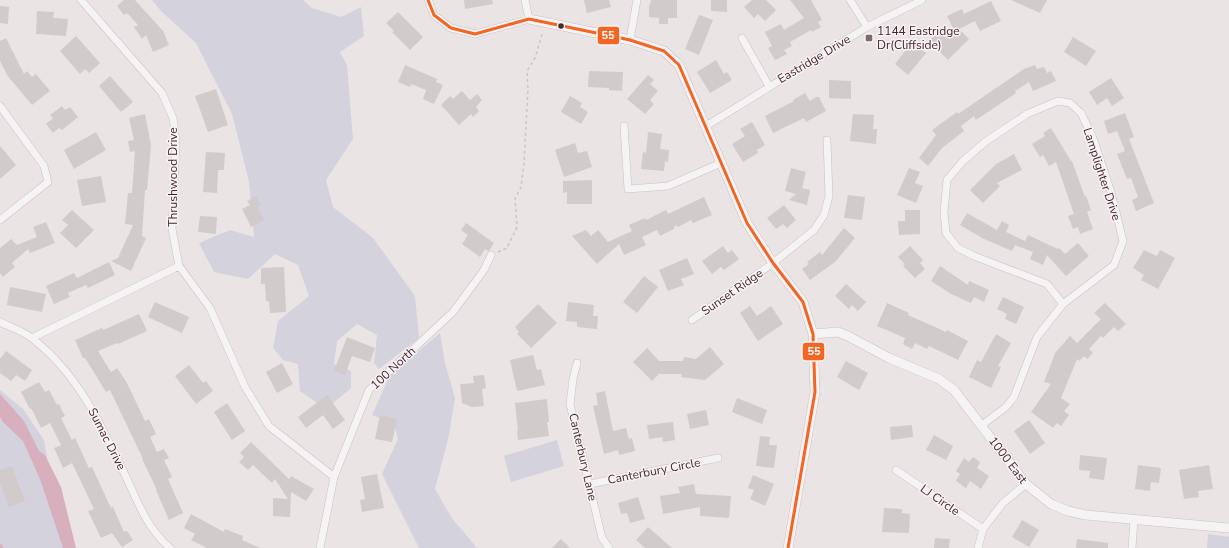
<svg xmlns="http://www.w3.org/2000/svg" width="1229" height="548" font-family="'Nunito Sans',sans-serif">
<rect width="100%" height="100%" fill="#eae4e5"/>
<path fill="#d4d2dd" d="M 152,0 L 303,0 L 312,8 L 341,17 L 361,7 L 364,36 L 340,52 L 347,65 L 353,139 L 326,180 L 333,207 L 373,238 L 415,296 L 419,338 L 379,369 L 374,363 L 377,335 L 357,324 L 337,341 L 334,364 L 351,371 L 351,388 L 326,409 L 300,391 L 298,364 L 283,360 L 273,348 L 278,321 L 309,296 L 298,265 L 275,254 L 248,279 L 214,272 L 199,243 L 230,230 L 254,237 L 249,182 L 232,114 L 196,43 L 161,11 Z
M 440,333 L 445,363 L 455,398 L 449,435 L 435,489 L 451,517 L 477,548 L 419,548 L 382,474 L 398,439 L 394,424 L 372,415 L 390,375 Z
M 0,390 L 23,409 L 44,440 L 56,510 L 68,548 L 0,548 Z
M 557,440 L 564,466 L 511,482 L 504,456 Z
M 1208,534 L 1229,537 L 1229,548 L 1207,548 Z"/>
<path fill="#d8b0bd" d="M 0,394 L 24,421 L 39,451 L 45,455 L 61,487 L 76,548 L 63,548 L 40,479 L 23,441 L 3,422 L 0,417 Z"/>
<g fill="none" stroke-linecap="round" stroke-linejoin="round">
<path stroke="#d8b0bd" stroke-width="3" d="M 0,545 L 2,548"/>
</g>
<path fill="#d2cbcc" d="M 124,0 L 135,0 L 163,31 L 169,45 L 153,52 L 146,35 L 142,39 L 134,27 L 138,25 L 127,13 L 124,15 L 117,6 Z
M 464,0 L 492,0 L 493,4 L 465,9 Z
M 584,0 L 609,0 L 611,7 L 587,13 Z
M 651,0 L 677,0 L 677,18 L 668,18 L 668,24 L 659,24 L 659,18 L 649,17 L 649,5 L 650,5 Z
M 711,0 L 727,0 L 727,12 L 711,11 Z
M 752,0 L 766,0 L 776,10 L 765,21 L 758,14 L 754,18 L 744,7 Z
M 790,0 L 811,0 L 822,20 L 818,22 L 821,27 L 812,32 L 811,30 L 790,42 L 792,46 L 784,50 L 787,54 L 775,60 L 768,48 L 772,46 L 765,32 L 781,24 L 784,30 L 804,18 Z
M 1011,0 L 1047,0 L 1040,13 Z
M 991,1 L 1001,21 L 980,31 L 975,21 L 959,29 L 969,39 L 948,60 L 929,41 L 941,29 L 953,28 L 947,16 L 962,9 L 964,14 Z
M 0,6 L 9,7 L 8,24 L 0,23 Z
M 37,11 L 54,12 L 53,18 L 68,19 L 66,36 L 36,34 Z
M 398,12 L 423,37 L 410,50 L 392,32 L 394,31 L 386,23 Z
M 699,15 L 713,20 L 699,55 L 685,49 Z
M 76,36 L 100,63 L 89,73 L 85,69 L 80,74 L 60,51 Z
M 1073,37 L 1096,51 L 1086,66 L 1064,52 Z
M 6,38 L 24,74 L 27,71 L 32,77 L 36,74 L 50,91 L 32,105 L 7,75 L 0,61 L 0,41 Z
M 912,42 L 926,53 L 908,75 L 895,64 Z
M 716,60 L 724,74 L 727,72 L 732,80 L 710,93 L 697,72 Z
M 405,65 L 437,79 L 436,82 L 443,85 L 434,104 L 423,99 L 426,90 L 411,84 L 410,87 L 398,82 Z
M 1035,65 L 1037,69 L 1044,67 L 1047,73 L 1051,71 L 1056,81 L 1033,91 L 1029,82 L 1015,91 L 1016,93 L 976,120 L 974,116 L 961,126 L 964,131 L 942,148 L 928,166 L 919,158 L 936,135 L 932,130 L 957,112 L 958,114 L 1024,69 Z
M 589,71 L 623,72 L 622,91 L 609,90 L 609,88 L 588,87 Z
M 648,75 L 654,80 L 650,84 L 658,91 L 650,100 L 654,104 L 645,114 L 627,99 Z
M 110,76 L 133,102 L 121,112 L 99,86 Z
M 1111,78 L 1124,98 L 1112,106 L 1107,98 L 1097,105 L 1089,92 Z
M 829,80 L 851,81 L 851,99 L 829,98 Z
M 216,89 L 228,125 L 208,132 L 195,96 Z
M 462,91 L 470,100 L 477,94 L 482,100 L 476,107 L 479,111 L 473,117 L 471,114 L 459,125 L 441,105 L 450,96 L 453,99 Z
M 805,93 L 810,101 L 816,97 L 819,97 L 826,111 L 806,122 L 804,118 L 773,133 L 765,116 L 794,101 L 793,100 Z
M 570,96 L 582,103 L 580,107 L 588,112 L 581,124 L 561,112 Z
M 62,106 L 65,110 L 70,107 L 78,117 L 62,130 L 59,128 L 53,133 L 46,124 L 53,118 L 50,115 Z
M 1125,113 L 1134,137 L 1129,139 L 1154,203 L 1136,211 L 1132,200 L 1138,197 L 1131,178 L 1127,179 L 1117,154 L 1125,151 L 1117,131 L 1108,134 L 1104,121 Z
M 145,114 L 151,146 L 147,190 L 145,190 L 142,236 L 146,238 L 131,271 L 111,261 L 118,258 L 133,225 L 125,224 L 128,193 L 132,193 L 135,151 L 130,152 L 128,141 L 134,140 L 129,118 Z
M 853,114 L 874,115 L 873,129 L 877,129 L 876,144 L 850,141 Z
M 752,122 L 765,145 L 757,150 L 758,153 L 743,162 L 732,144 L 745,136 L 740,129 Z
M 1051,128 L 1071,161 L 1072,161 L 1085,197 L 1086,196 L 1091,210 L 1087,212 L 1093,229 L 1080,234 L 1078,227 L 1073,229 L 1068,216 L 1074,214 L 1056,162 L 1049,166 L 1043,155 L 1040,157 L 1032,144 L 1045,136 L 1043,133 Z
M 96,132 L 106,150 L 74,169 L 64,150 Z
M 648,132 L 662,134 L 660,149 L 669,150 L 668,162 L 665,161 L 664,171 L 641,169 L 643,152 L 646,153 Z
M 575,143 L 578,153 L 587,151 L 592,167 L 564,177 L 555,150 Z
M 0,146 L 16,165 L 0,179 Z
M 206,152 L 225,153 L 224,170 L 218,170 L 217,193 L 203,192 Z
M 1014,154 L 1022,170 L 997,183 L 1000,186 L 983,203 L 970,190 L 996,164 Z
M 791,168 L 806,172 L 802,188 L 810,190 L 807,205 L 789,200 L 796,194 L 785,191 Z
M 909,168 L 920,172 L 915,183 L 923,186 L 916,203 L 897,195 Z
M 101,176 L 106,202 L 82,206 L 77,180 Z
M 592,180 L 592,204 L 567,204 L 567,192 L 563,193 L 563,181 Z
M 848,195 L 865,197 L 862,220 L 844,218 Z
M 256,196 L 261,205 L 257,207 L 264,220 L 251,227 L 242,209 L 250,205 L 247,201 Z
M 704,197 L 712,215 L 693,223 L 691,220 L 678,227 L 676,225 L 674,227 L 674,229 L 660,236 L 657,230 L 642,237 L 646,245 L 624,255 L 619,244 L 597,264 L 572,236 L 586,230 L 591,236 L 598,230 L 608,242 L 632,231 L 629,225 L 645,218 L 646,220 L 666,210 L 668,214 Z
M 784,205 L 796,220 L 787,228 L 783,224 L 776,229 L 767,218 Z
M 72,210 L 94,230 L 76,248 L 60,233 L 68,225 L 62,220 Z
M 905,210 L 920,210 L 920,234 L 899,235 L 898,221 L 905,221 Z
M 967,213 L 997,230 L 1002,221 L 1009,225 L 1006,232 L 1025,241 L 1028,235 L 1058,249 L 1059,248 L 1065,254 L 1078,243 L 1089,256 L 1066,276 L 1047,255 L 1043,265 L 1030,259 L 1033,252 L 1015,245 L 1012,251 L 984,239 L 960,225 Z
M 200,216 L 217,217 L 216,234 L 198,232 Z
M 46,222 L 55,243 L 30,253 L 28,249 L 12,263 L 15,267 L 3,277 L 0,273 L 0,248 L 11,239 L 17,245 L 37,237 L 33,227 Z
M 466,223 L 494,243 L 489,251 L 488,251 L 485,249 L 480,257 L 462,244 L 468,235 L 461,230 Z
M 844,228 L 855,238 L 835,262 L 810,280 L 802,269 L 809,264 L 807,262 L 820,252 L 822,255 Z
M 723,246 L 728,253 L 732,250 L 739,259 L 724,270 L 721,267 L 712,274 L 702,261 Z
M 910,246 L 923,260 L 920,263 L 925,269 L 915,278 L 903,266 L 905,264 L 898,257 Z
M 1144,250 L 1157,256 L 1160,250 L 1175,258 L 1158,289 L 1141,280 L 1144,275 L 1133,268 Z
M 687,258 L 694,274 L 681,279 L 684,285 L 668,291 L 659,270 Z
M 109,262 L 115,275 L 88,288 L 86,285 L 68,293 L 70,297 L 54,304 L 46,286 L 74,273 L 77,278 Z
M 940,266 L 968,285 L 969,281 L 989,290 L 984,302 L 974,297 L 971,303 L 951,294 L 931,281 Z
M 284,267 L 286,312 L 270,313 L 269,301 L 266,301 L 265,284 L 261,284 L 261,268 Z
M 644,276 L 658,287 L 637,313 L 623,302 Z
M 846,284 L 866,302 L 858,311 L 852,305 L 849,309 L 835,296 Z
M 10,287 L 46,294 L 42,312 L 7,305 Z
M 1003,297 L 1024,307 L 1016,324 L 1005,319 L 1007,314 L 997,309 Z
M 155,302 L 189,317 L 182,333 L 148,317 Z
M 568,302 L 594,305 L 593,316 L 598,316 L 597,329 L 577,327 L 577,322 L 566,321 Z
M 887,303 L 909,313 L 908,315 L 946,332 L 947,330 L 968,341 L 958,360 L 929,346 L 927,349 L 915,343 L 912,349 L 903,344 L 905,338 L 877,326 Z
M 1105,303 L 1126,324 L 1118,331 L 1114,327 L 1103,338 L 1101,336 L 1089,349 L 1093,353 L 1087,359 L 1084,356 L 1079,361 L 1077,359 L 1061,398 L 1070,404 L 1064,411 L 1069,415 L 1061,426 L 1057,423 L 1053,428 L 1031,412 L 1051,384 L 1044,382 L 1051,364 L 1055,353 L 1070,336 L 1077,343 L 1101,319 L 1094,313 Z
M 538,304 L 557,323 L 531,348 L 517,334 L 519,332 L 515,327 Z
M 750,306 L 757,316 L 771,306 L 783,324 L 758,341 L 740,313 Z
M 139,314 L 147,331 L 118,344 L 117,343 L 98,351 L 111,372 L 117,368 L 127,383 L 145,421 L 149,419 L 156,434 L 150,437 L 157,452 L 164,449 L 169,458 L 164,460 L 172,477 L 168,479 L 183,513 L 169,520 L 156,490 L 157,490 L 142,459 L 143,459 L 110,390 L 106,392 L 85,358 L 83,358 L 75,340 L 102,328 L 103,330 Z
M 996,334 L 1011,343 L 998,366 L 1001,367 L 991,388 L 969,377 L 977,360 L 981,362 Z
M 347,337 L 375,348 L 370,362 L 352,356 L 345,375 L 334,371 Z
M 710,347 L 724,364 L 705,380 L 681,377 L 682,374 L 659,374 L 652,381 L 633,362 L 647,348 L 659,361 L 683,361 L 684,357 L 696,359 Z
M 6,351 L 32,370 L 25,381 L 16,375 L 11,381 L 0,373 L 0,359 Z
M 533,355 L 537,370 L 541,369 L 545,385 L 517,391 L 510,360 Z
M 846,361 L 868,373 L 859,390 L 837,377 Z
M 282,363 L 293,384 L 277,393 L 266,372 Z
M 189,365 L 203,383 L 206,381 L 213,391 L 196,404 L 175,376 Z
M 484,375 L 486,388 L 482,389 L 484,406 L 472,407 L 462,403 L 460,384 L 474,383 L 473,376 Z
M 39,382 L 45,392 L 49,390 L 57,405 L 59,404 L 65,416 L 61,418 L 72,440 L 75,438 L 89,468 L 92,467 L 111,508 L 113,507 L 124,532 L 127,531 L 133,540 L 122,547 L 112,533 L 101,538 L 88,511 L 94,509 L 72,463 L 63,468 L 54,448 L 61,445 L 50,423 L 41,428 L 31,408 L 30,409 L 21,392 Z
M 605,391 L 613,431 L 626,428 L 629,439 L 632,438 L 635,451 L 619,455 L 618,450 L 604,454 L 593,406 L 598,405 L 596,393 Z
M 327,395 L 345,420 L 333,429 L 323,415 L 306,428 L 298,417 Z
M 737,398 L 767,410 L 762,424 L 732,412 Z
M 547,399 L 549,422 L 547,422 L 549,436 L 518,440 L 517,431 L 518,431 L 515,403 Z
M 227,403 L 245,431 L 232,440 L 214,412 Z
M 706,410 L 709,425 L 690,429 L 687,414 Z
M 380,415 L 397,419 L 392,442 L 375,439 Z
M 1029,420 L 1045,443 L 1030,454 L 1014,431 Z
M 673,422 L 675,440 L 663,442 L 662,437 L 649,439 L 647,425 Z
M 912,425 L 913,437 L 891,440 L 890,427 Z
M 934,435 L 953,446 L 946,460 L 926,450 Z
M 760,436 L 770,437 L 769,445 L 777,445 L 774,468 L 756,466 Z
M 251,442 L 289,479 L 291,476 L 314,489 L 306,501 L 291,492 L 290,517 L 273,516 L 273,498 L 288,499 L 275,479 L 272,483 L 253,465 L 248,470 L 239,462 L 244,457 L 240,453 Z
M 1080,455 L 1107,458 L 1104,480 L 1089,478 L 1090,471 L 1079,470 Z
M 973,457 L 980,462 L 977,468 L 989,476 L 981,489 L 970,481 L 966,488 L 956,481 L 960,474 L 956,471 L 964,458 L 969,462 Z
M 1138,465 L 1161,468 L 1159,483 L 1151,482 L 1150,491 L 1135,489 Z
M 1209,465 L 1213,489 L 1198,491 L 1199,497 L 1184,499 L 1179,470 Z
M 12,466 L 25,501 L 9,507 L 0,483 L 0,470 Z
M 377,474 L 384,508 L 362,512 L 360,500 L 365,499 L 361,477 Z
M 753,475 L 774,484 L 765,506 L 750,499 L 754,490 L 748,488 Z
M 694,484 L 696,494 L 731,496 L 729,518 L 700,516 L 700,507 L 663,514 L 660,496 L 680,493 L 678,487 Z
M 638,497 L 645,519 L 630,523 L 627,513 L 621,514 L 618,503 Z
M 884,508 L 902,509 L 902,513 L 910,514 L 909,533 L 882,532 Z
M 191,514 L 224,532 L 225,529 L 243,536 L 242,540 L 260,548 L 207,548 L 191,540 L 195,534 L 184,528 Z
M 1022,520 L 1039,530 L 1029,547 L 1012,537 Z
M 648,527 L 672,548 L 645,548 L 636,540 Z
M 935,538 L 950,539 L 949,548 L 934,548 Z
M 561,539 L 570,548 L 552,548 Z
M 1077,539 L 1108,543 L 1108,548 L 1076,548 Z"/>
<g fill="none" stroke-linecap="round" stroke-linejoin="round">
<defs>
<path id="minor" d="M 81,0 L 162,93 L 173,118 L 176,141 L 172,229 L 179,266 L 210,308 L 245,387 L 269,426 L 334,477
M 428,0 L 434,15 L 451,28 L 475,34 L 529,19 L 525,0
M 850,0 L 867,27
M 742,38 L 769,86
M 630,40 L 637,0
M 0,106 L 44,166 L 48,182 L 0,220
M 624,126 L 628,189 L 668,186 L 721,163
M 706,126 L 867,27 L 922,0
M 692,320 L 773,263 L 814,230 L 824,215 L 829,196 L 827,140
M 0,322 C 10,327 24,331 33,339 C 80,376 102,427 127,479 C 139,505 148,529 170,548
M 32,338 L 179,266
M 577,363 L 573,379 L 570,404 L 602,538 L 609,548
M 982,425 L 1006,407 L 1014,397 L 1037,337 L 1063,304 L 1114,265 L 1123,241 L 1111,192 L 1093,138 L 1081,113 L 1070,103 L 1058,101 L 1027,114 L 985,142 L 963,161 L 947,180 L 944,212 L 946,233 L 958,248 L 974,256 L 1047,284 L 1063,304
M 896,470 L 983,529
M 590,484 L 718,458
M 320,548 L 334,477 L 369,390 L 453,312 L 484,270 L 491,255
M 978,548 L 983,529 L 1003,503 L 1026,484
M 1132,548 L 1134,520"/>
<path id="tertiary" d="M 529,19 L 630,40 L 664,51 L 679,65 L 747,223 L 773,263 L 803,302 L 813,334 L 815,392 L 788,548
M 813,334 L 838,332 L 848,336 L 889,358 L 939,379 L 954,390 L 1026,484 L 1051,504 L 1068,511 L 1086,515 L 1229,528"/>
</defs>
<use href="#minor" stroke="#c8c2c3" stroke-width="8"/>
<use href="#tertiary" stroke="#c8c2c3" stroke-width="10"/>
<path stroke="#cbc4c5" stroke-width="1.5" stroke-dasharray="3 3" stroke-linecap="butt" d="M 498,252 L 507,248 L 517,227 L 515,199 L 521,187 L 524,163 L 528,89 L 527,71 L 535,58 L 543,31"/>
<use href="#minor" stroke="#f6f3f4" stroke-width="7"/>
<use href="#tertiary" stroke="#f6f3f4" stroke-width="9"/>
<defs>
<path id="bus-1" d="M 428,0 L 434,15 L 451,28 L 475,34 L 529,19 L 630,40 L 664,51 L 679,65 L 747,223 L 773,263 L 803,302 L 813,334 L 815,392 L 788,548"/>
</defs>
<use href="#bus-1" stroke="#f9f2f4" stroke-width="6"/>
<use href="#bus-1" stroke="#f26522" stroke-width="3"/>
</g>
<circle fill="#46272f" stroke="#f9f2f4" stroke-width="1.5" cx="561" cy="26" r="3.5"/>
<rect fill="#7f696f" stroke="#f9f2f4" stroke-width="1.5" x="865" y="34" width="8" height="8" rx="2"/>
<g text-anchor="middle" dominant-baseline="central" stroke-width="3" stroke-linejoin="round" paint-order="stroke">
<g font-size="12" fill="#46272f" stroke="#f9f2f4" text-anchor="start">
<text x="877" y="31">1144 Eastridge<tspan x="877" dy="14">Dr(Cliffside)</tspan></text>
</g>
<g font-size="12" fill="#46272f" stroke="#f9f2f4">
<text transform="translate(814 59) rotate(-31)">Eastridge Drive</text>
<text transform="translate(1102 174) rotate(72)">Lamplighter Drive</text>
<text transform="translate(173 177) rotate(-90)">Thrushwood Drive</text>
<text transform="translate(732 292) rotate(-35)">Sunset Ridge</text>
<text transform="translate(393 368) rotate(-43)">100 North</text>
<text transform="translate(107 439) rotate(63)">Sumac Drive</text>
<text transform="translate(583 457) rotate(77)">Canterbury Lane</text>
<text transform="translate(1008 460) rotate(53)">1000 East</text>
<text transform="translate(654 471) rotate(-11)">Canterbury Circle</text>
<text transform="translate(940 500) rotate(35)">LJ Circle</text>
</g>
</g>
<g stroke="#f9f2f4" stroke-width="1.5">
<rect x="597" y="26" width="23" height="19" rx="4" fill="#f26522"/>
<rect x="802" y="342" width="23" height="19" rx="4" fill="#f26522"/>
</g>
<g font-size="11" text-anchor="middle" font-weight="bold" fill="#fff">
<text x="608" y="39">55</text>
<text x="814" y="355">55</text>
</g>
</svg>
